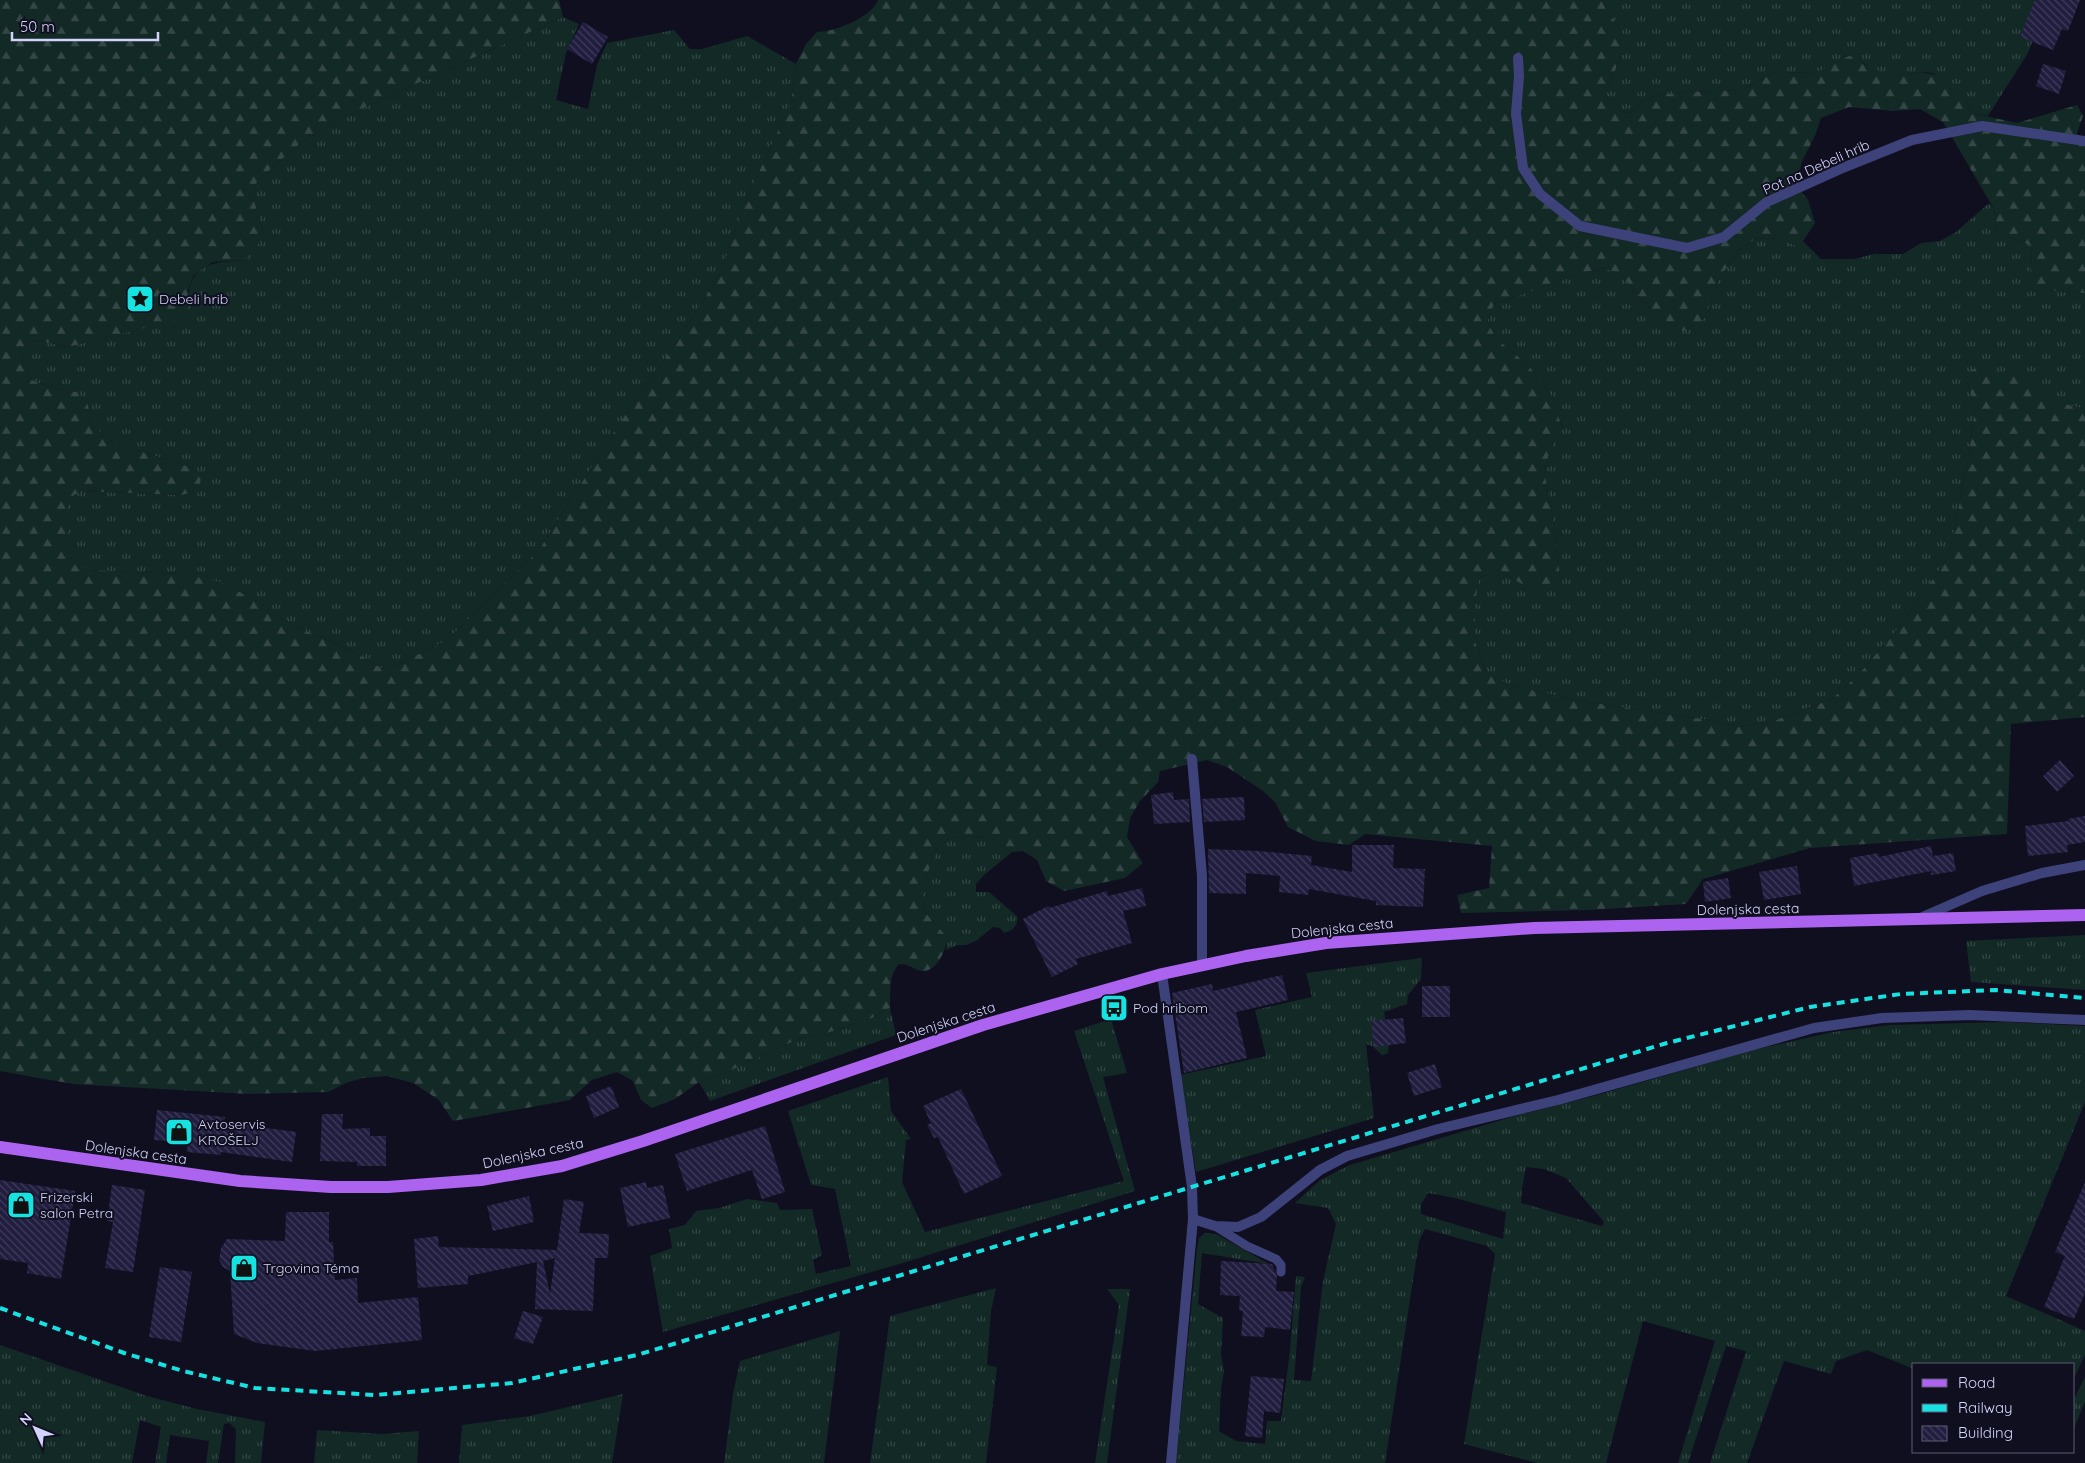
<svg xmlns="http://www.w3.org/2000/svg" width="2085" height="1463" font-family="Quicksand,sans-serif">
<defs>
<pattern id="grass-tufts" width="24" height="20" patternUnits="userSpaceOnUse" patternTransform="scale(1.25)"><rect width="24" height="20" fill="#122926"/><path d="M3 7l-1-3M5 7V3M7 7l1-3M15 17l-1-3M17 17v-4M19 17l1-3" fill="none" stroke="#344746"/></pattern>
<pattern id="forest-firs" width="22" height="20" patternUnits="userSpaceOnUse" patternTransform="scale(1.25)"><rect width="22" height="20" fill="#122926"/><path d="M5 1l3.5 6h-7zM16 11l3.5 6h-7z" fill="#344746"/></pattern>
<pattern id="building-back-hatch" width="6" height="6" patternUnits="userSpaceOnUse" patternTransform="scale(1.25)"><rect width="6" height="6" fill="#201d3f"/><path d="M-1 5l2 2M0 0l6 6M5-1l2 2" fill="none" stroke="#403d5c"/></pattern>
</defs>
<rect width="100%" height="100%" fill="#100f1f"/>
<path fill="url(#grass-tufts)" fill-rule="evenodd" d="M 1602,0 L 2048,0 L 2028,53 L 1988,116 L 1972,113 C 1962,90 1948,72 1921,72 C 1913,73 1903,79 1895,78 C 1883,76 1866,67 1858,58 L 1817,72 L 1773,73 L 1742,90 L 1685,92 L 1657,95 L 1644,101 L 1631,113 C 1615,110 1612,109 1606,93 L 1622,53 L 1622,33 Z
M 563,17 L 579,24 L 566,53 L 556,100 L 588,109 L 597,65 L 607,43 L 674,30 L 690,49 L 702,49 L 747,36 L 796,64 L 791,103 L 743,206 L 721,273 L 674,346 L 619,424 L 539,550 L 447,640 L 395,666 L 381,668 L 354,652 L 289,623 L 257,601 L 183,574 L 88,570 L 74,564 L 68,551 L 68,499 L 81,491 L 182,495 L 193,468 L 115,443 L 92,426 L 88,405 L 77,392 L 53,388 L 31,380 L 24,366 L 20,352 L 26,344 L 38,340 L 68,347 L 177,319 L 187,310 C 189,265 204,263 244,260 L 263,232 L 252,193 L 258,180 L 303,141 L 350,114 Z
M 1989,203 L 1994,209 L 1997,232 L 2032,246 L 2030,266 L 2044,290 L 2085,293 L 2085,409 L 2065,404 L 2038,390 L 1967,382 L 1975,407 L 1968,461 L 1949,556 L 1900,626 L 1860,673 L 1832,699 L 1771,722 L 1740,727 L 1707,720 L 1574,700 L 1508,684 L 1486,672 L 1475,642 L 1475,605 L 1479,578 L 1498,569 L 1523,585 L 1560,577 L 1555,532 L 1544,470 L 1551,448 L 1562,427 L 1553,398 L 1529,366 L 1497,339 L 1487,322 L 1494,304 L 1586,272 L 1605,268 L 1620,274 L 1657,316 L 1705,318 L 1718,280 L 1739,250 L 1755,239 L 1778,238 L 1794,245 L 1803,241 L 1821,259 L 1854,259 L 1874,254 L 1903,254 L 1921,243 L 1940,241 L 1956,232 Z
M 987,836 L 1012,852 L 984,875 L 976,884 L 976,892 L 989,892 L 1018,917 C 1016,927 1014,930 1004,933 L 1000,928 L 993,927 L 976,941 L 966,945 L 958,945 L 946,950 L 948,938 L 923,910 L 921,889 L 938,847 L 950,838 Z
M 2085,935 L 2085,990 L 1971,982 L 1966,941 Z
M 1422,958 L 1421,979 L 1408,995 L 1407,1004 L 1384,1012 L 1389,1043 L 1388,1053 L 1382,1055 L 1372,1046 L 1366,1044 L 1374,1118 L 1196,1172 L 1180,1075 L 1266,1056 L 1255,1010 L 1312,997 L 1306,973 Z
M 890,1008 L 896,1035 L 710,1101 L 699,1082 L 723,1074 L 798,1039 L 827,1033 L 872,1018 Z
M 1111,1019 L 1127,1073 L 1103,1077 L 1135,1191 L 899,1264 L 663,1332 L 650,1256 L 672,1248 L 669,1229 L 685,1225 L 696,1211 L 719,1208 L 747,1199 L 777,1203 L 780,1210 L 812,1209 L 822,1255 L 813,1260 L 816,1274 L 851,1266 L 835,1189 L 811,1185 L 788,1111 L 888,1077 L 891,1111 L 911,1139 L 906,1140 L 902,1182 L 925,1232 L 1124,1181 L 1074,1031 Z
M 2005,1022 L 2085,1026 L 2085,1102 L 2006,1296 L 2085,1331 L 2085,1355 L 2074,1378 L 2074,1364 L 1914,1364 L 1914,1369 L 1867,1350 L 1836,1361 L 1831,1374 L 1784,1361 L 1747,1463 L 1710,1463 L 1746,1351 L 1726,1346 L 1688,1463 L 1678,1463 L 1715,1341 L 1643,1321 L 1606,1463 L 1538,1463 L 1464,1444 L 1495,1254 L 1487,1246 L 1425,1229 L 1419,1241 L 1385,1463 L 1176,1463 L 1197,1249 L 1199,1238 L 1205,1233 L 1216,1234 L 1269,1264 L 1202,1253 L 1198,1304 L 1223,1318 L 1221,1354 L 1224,1372 L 1221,1388 L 1219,1431 L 1236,1441 L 1265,1444 L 1267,1421 L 1281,1421 L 1290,1350 L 1296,1276 L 1305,1277 L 1301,1287 L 1294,1380 L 1311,1381 L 1323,1281 L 1336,1224 L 1328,1208 L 1295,1203 L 1320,1180 L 1350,1165 L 1515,1116 L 1594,1096 L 1753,1050 L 1833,1032 L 1890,1025 ZM 1526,1167 L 1544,1169 L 1566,1178 L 1604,1222 L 1602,1226 L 1521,1203 L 1522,1188 ZM 1428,1193 L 1455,1198 L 1506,1212 L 1503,1239 L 1421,1214 L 1421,1204 Z
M 996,1288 L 991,1311 L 987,1365 L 997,1367 L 986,1463 L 870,1463 L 890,1316 Z
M 1107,1289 L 1130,1289 L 1107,1463 L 1095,1463 L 1119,1305 Z
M 840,1331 L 824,1463 L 724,1463 L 733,1394 L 740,1361 Z
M 0,1345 L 147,1396 L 197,1409 L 265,1422 L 261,1463 L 235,1463 L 236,1429 L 229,1423 L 224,1424 L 218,1463 L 206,1463 L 209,1441 L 170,1435 L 166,1463 L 155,1463 L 161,1427 L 140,1420 L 132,1463 L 0,1463 Z
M 2085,1377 L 2085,1402 L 2074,1428 L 2074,1399 Z
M 623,1394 L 612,1463 L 459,1463 L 462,1425 L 530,1416 Z
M 317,1430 L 383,1434 L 419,1431 L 417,1463 L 314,1463 Z"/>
<path fill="url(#forest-firs)" d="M 0,0 L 559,0 L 563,17 L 350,114 L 303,141 L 258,180 L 252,193 L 263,232 L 256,249 L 244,260 L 213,262 L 194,275 L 188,290 L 187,310 L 177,320 L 68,347 L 38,340 L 26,344 L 20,352 L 24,366 L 31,380 L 53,388 L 77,392 L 88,405 L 92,426 L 115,443 L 193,468 L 201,478 L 199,490 L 182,495 L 81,491 L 68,499 L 68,551 L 74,564 L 88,570 L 183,574 L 220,582 L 257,601 L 289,623 L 354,652 L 381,668 L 395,666 L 447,640 L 539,550 L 619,424 L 674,346 L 721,273 L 743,206 L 791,103 L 796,64 L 806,44 L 817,32 C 835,32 872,17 878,0 L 1602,0 L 1622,33 L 1622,53 L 1606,93 C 1612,109 1615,110 1631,113 L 1644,101 L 1657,95 L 1685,92 L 1742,90 L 1773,73 L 1817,72 L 1849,56 L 1858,58 L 1865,65 L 1896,78 L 1921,72 L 1944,76 L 1959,88 L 1972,113 L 2017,123 L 2077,105 L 2083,116 L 2077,133 L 2085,146 L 2085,293 L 2043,290 L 2034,285 L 2030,266 L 2032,246 L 1997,232 L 1994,209 L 1943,122 L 1920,109 L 1893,111 L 1849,107 L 1821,118 L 1815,136 L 1802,161 L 1796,185 L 1808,200 L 1815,223 L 1803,241 L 1794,245 L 1778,238 L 1755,239 L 1739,250 L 1718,280 L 1705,318 L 1685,331 L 1657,316 L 1620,274 L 1605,268 L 1586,272 L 1494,304 L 1487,322 L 1497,339 L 1529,366 L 1553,398 L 1562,428 L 1551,448 L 1544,470 L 1555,532 L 1560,577 L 1546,591 L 1523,585 L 1498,569 L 1479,578 L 1475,605 L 1475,642 L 1486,672 L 1508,684 L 1574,700 L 1707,720 L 1740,727 L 1771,722 L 1832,699 L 1860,673 L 1900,626 L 1949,556 L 1968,461 L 1975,407 L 1967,382 L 1968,372 L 1976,368 L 2011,373 L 2065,404 L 2085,409 L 2085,717 L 2011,724 L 2007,834 L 1810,848 L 1703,879 L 1686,904 L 1587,910 L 1461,913 L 1457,895 L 1489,888 L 1492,846 L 1365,834 L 1349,845 L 1316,841 L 1288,827 L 1275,802 L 1263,791 L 1227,767 L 1207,760 L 1160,771 L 1158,782 L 1140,801 L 1130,818 L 1127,837 L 1143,863 L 1125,878 L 1064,891 L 1046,881 L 1037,860 L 1023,851 L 1012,852 L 987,836 L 950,838 L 938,847 L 921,889 L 923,910 L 948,938 C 945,951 936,976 918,970 C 911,967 907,964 899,964 C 888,976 891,992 890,1008 L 872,1018 L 827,1033 L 798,1039 L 723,1074 L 699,1082 L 675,1099 L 652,1108 L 641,1100 L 633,1081 L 617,1072 L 592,1080 L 570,1100 L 453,1121 L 439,1100 L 413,1083 L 387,1076 L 363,1078 L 346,1083 L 328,1092 L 248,1094 L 73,1084 L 0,1071 Z"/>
<path fill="url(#building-back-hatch)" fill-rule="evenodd" d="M 2035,0 L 2080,0 L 2068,31 L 2062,29 L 2053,50 L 2020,37 Z
M 583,22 L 608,37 L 592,64 L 567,49 Z
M 2043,64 L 2066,71 L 2059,94 L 2036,86 Z
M 2060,760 L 2074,776 L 2057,792 L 2043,776 Z
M 1173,792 L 1174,800 L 1189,799 L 1190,822 L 1154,824 L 1151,795 Z
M 1244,797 L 1245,820 L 1204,822 L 1202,799 Z
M 2085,816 L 2085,842 L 2067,845 L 2068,852 L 2028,856 L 2025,826 L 2069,821 L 2068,819 Z
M 1352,845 L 1394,845 L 1393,868 L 1425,869 L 1423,907 L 1376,905 L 1376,901 L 1309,889 L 1308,895 L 1279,892 L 1280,876 L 1246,873 L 1246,894 L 1209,893 L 1208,849 L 1258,851 L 1312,856 L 1311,865 L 1352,872 Z
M 1931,846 L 1933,856 L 1953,853 L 1956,871 L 1931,875 L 1931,871 L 1854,886 L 1850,858 L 1878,853 L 1879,857 Z
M 1797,866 L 1801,894 L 1764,900 L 1759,872 Z
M 1728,878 L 1731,898 L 1705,902 L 1703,882 Z
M 1142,888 L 1146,906 L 1123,911 L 1132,943 L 1076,959 L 1078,964 L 1052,977 L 1023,919 L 1048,906 L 1049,908 L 1107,891 L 1108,896 Z
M 1282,975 L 1288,1000 L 1236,1012 L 1247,1058 L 1184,1073 L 1172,993 L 1212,984 L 1213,991 Z
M 1422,986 L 1450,986 L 1450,1017 L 1422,1017 Z
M 1403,1018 L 1406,1043 L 1374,1047 L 1371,1021 Z
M 1435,1064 L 1442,1087 L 1414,1096 L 1407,1073 Z
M 611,1086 L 619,1107 L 594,1118 L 586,1096 Z
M 961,1089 L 1002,1176 L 964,1194 L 938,1137 L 934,1138 L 927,1125 L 931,1123 L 923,1106 Z
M 157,1110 L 225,1117 L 224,1122 L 296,1132 L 292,1162 L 221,1152 L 221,1155 L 187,1152 L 188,1143 L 154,1140 Z
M 322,1114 L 343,1114 L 342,1129 L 370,1128 L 370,1136 L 386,1136 L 386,1166 L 357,1166 L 357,1162 L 320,1161 Z
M 765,1126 L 785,1192 L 762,1199 L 752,1170 L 687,1191 L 675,1154 Z
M 0,1180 L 75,1191 L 61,1279 L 27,1273 L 28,1263 L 0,1259 Z
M 646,1182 L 647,1188 L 663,1185 L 670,1218 L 628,1227 L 620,1188 Z
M 2085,1182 L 2085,1293 L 2074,1319 L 2044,1307 L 2065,1256 L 2055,1252 Z
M 112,1185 L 145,1190 L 133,1272 L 105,1268 L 113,1222 L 107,1221 Z
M 529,1196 L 534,1222 L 493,1231 L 487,1206 Z
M 564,1199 L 584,1202 L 579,1233 L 609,1234 L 608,1258 L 595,1258 L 593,1311 L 535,1309 L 537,1262 L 468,1276 L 468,1284 L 418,1288 L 414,1239 L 438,1236 L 439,1247 L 557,1250 ZM 555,1258 L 550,1294 L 543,1261 Z
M 286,1212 L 329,1212 L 329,1242 L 333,1242 L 335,1280 L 357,1278 L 358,1303 L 418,1297 L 422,1340 L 315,1351 L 257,1343 L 234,1334 L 230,1271 L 223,1267 L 219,1260 L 221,1248 L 227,1239 L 285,1241 Z
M 1221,1261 L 1272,1264 L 1277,1276 L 1276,1291 L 1294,1292 L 1290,1330 L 1265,1327 L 1264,1337 L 1241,1336 L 1243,1311 L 1239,1311 L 1240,1296 L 1220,1295 Z
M 160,1267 L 192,1272 L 181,1342 L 149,1337 Z
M 523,1311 L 543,1317 L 533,1344 L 514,1338 Z
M 1251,1376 L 1284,1379 L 1280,1413 L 1264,1411 L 1262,1438 L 1245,1436 Z"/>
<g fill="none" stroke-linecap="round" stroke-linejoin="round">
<path stroke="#3e427a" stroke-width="9" d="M 1215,1226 L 1247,1246 L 1276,1259 L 1281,1265 L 1281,1272"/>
<path stroke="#3e427a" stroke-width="10" d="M 1518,58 L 1519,76 L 1516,114 L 1523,168 L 1540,194 L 1580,226 L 1687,248 L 1724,237 L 1767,202 L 1845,167 L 1912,140 L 1982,126 L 2085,141
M 1192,759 L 1202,876 L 1202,965
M 1920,918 L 1982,891 L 2042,873 L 2085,865
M 1162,974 L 1192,1187 L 1193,1219 L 1171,1463
M 1193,1219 L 1215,1226 L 1238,1227 L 1261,1217 L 1320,1170 L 1347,1156 L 1438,1129 L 1558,1100 L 1814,1028 L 1882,1018 L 1970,1015 L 2085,1020"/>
<path stroke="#ac63f0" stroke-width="12" d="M 0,1147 L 240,1181 L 331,1187 L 388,1187 L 481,1180 L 562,1166 L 643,1141 L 983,1025 L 1162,974 L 1246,956 L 1326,943 L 1534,928 L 2085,915"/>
<path stroke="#16e3e1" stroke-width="4" stroke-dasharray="8 6" stroke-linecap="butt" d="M 0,1308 L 124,1353 L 183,1371 L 255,1388 L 375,1395 L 512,1383 L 637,1355 L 1667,1043 L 1810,1007 L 1901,994 L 1995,990 L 2085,998"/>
</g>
<defs>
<symbol id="sight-square" viewBox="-11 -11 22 22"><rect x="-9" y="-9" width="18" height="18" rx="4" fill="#16e3e1" stroke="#100f1f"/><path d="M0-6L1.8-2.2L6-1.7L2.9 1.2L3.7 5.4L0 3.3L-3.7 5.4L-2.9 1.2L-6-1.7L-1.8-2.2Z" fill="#111"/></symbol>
<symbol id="bus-square" viewBox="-11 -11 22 22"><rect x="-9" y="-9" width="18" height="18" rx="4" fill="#16e3e1" stroke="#100f1f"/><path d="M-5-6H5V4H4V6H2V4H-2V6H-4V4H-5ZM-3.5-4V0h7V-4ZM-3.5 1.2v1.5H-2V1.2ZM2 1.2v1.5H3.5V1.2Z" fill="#111"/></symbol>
<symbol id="shop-square" viewBox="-11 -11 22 22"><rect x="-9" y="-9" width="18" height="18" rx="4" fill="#16e3e1" stroke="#100f1f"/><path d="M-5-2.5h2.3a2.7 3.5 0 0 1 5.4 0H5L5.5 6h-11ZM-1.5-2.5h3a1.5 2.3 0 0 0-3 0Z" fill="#111"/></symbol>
</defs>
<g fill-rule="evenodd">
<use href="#sight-square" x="124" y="283" width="32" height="32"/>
<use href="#bus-square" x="1098" y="992" width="32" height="32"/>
<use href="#shop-square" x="163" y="1116" width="32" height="32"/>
<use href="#shop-square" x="5" y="1189" width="32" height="32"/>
<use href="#shop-square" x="228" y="1252" width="32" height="32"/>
</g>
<g text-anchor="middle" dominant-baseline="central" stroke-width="4" stroke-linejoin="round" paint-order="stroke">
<g font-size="14" fill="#d2d2fb" stroke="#100f1f">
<text transform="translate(1816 167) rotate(-24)">Pot na Debeli hrib</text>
<text transform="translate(1748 909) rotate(-1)">Dolenjska cesta</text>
<text transform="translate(1342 928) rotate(-6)">Dolenjska cesta</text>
<text transform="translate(946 1022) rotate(-18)">Dolenjska cesta</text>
<text transform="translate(136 1152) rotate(8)">Dolenjska cesta</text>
<text transform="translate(533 1153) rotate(-12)">Dolenjska cesta</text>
</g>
<g font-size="14" fill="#d2d2fb" stroke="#100f1f" text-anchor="start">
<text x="159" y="299">Debeli hrib</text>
<text x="1133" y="1008">Pod hribom</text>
<text x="198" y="1124">Avtoservis<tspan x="198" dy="16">KROŠELJ</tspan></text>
<text x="40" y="1197">Frizerski<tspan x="40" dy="16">salon Petra</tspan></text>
<text x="263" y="1268">Trgovina Téma</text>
</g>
</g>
<rect x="1912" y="1363" width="162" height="90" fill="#100f1f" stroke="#5e5d77"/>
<rect x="1922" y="1379" width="25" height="8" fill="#ac63f0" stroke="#5e5d77"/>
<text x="1958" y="1388" font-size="15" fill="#d2d2fb">Road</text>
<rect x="1922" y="1404" width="25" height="8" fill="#16e3e1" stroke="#5e5d77"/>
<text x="1958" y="1413" font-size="15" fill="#d2d2fb">Railway</text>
<rect x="1922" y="1426" width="25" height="15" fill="url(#building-back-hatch)" stroke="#5e5d77"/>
<text x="1958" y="1438" font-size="15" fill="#d2d2fb">Building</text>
<g transform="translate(35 1428) rotate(314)" stroke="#100f1f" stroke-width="4" paint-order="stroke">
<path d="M0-4L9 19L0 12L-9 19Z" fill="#d2d2fb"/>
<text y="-8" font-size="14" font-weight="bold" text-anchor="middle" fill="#d2d2fb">N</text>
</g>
<path d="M12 32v8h146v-8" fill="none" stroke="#d2d2fb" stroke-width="2.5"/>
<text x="20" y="32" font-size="15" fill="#d2d2fb" stroke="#100f1f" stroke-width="4" paint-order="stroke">50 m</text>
</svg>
